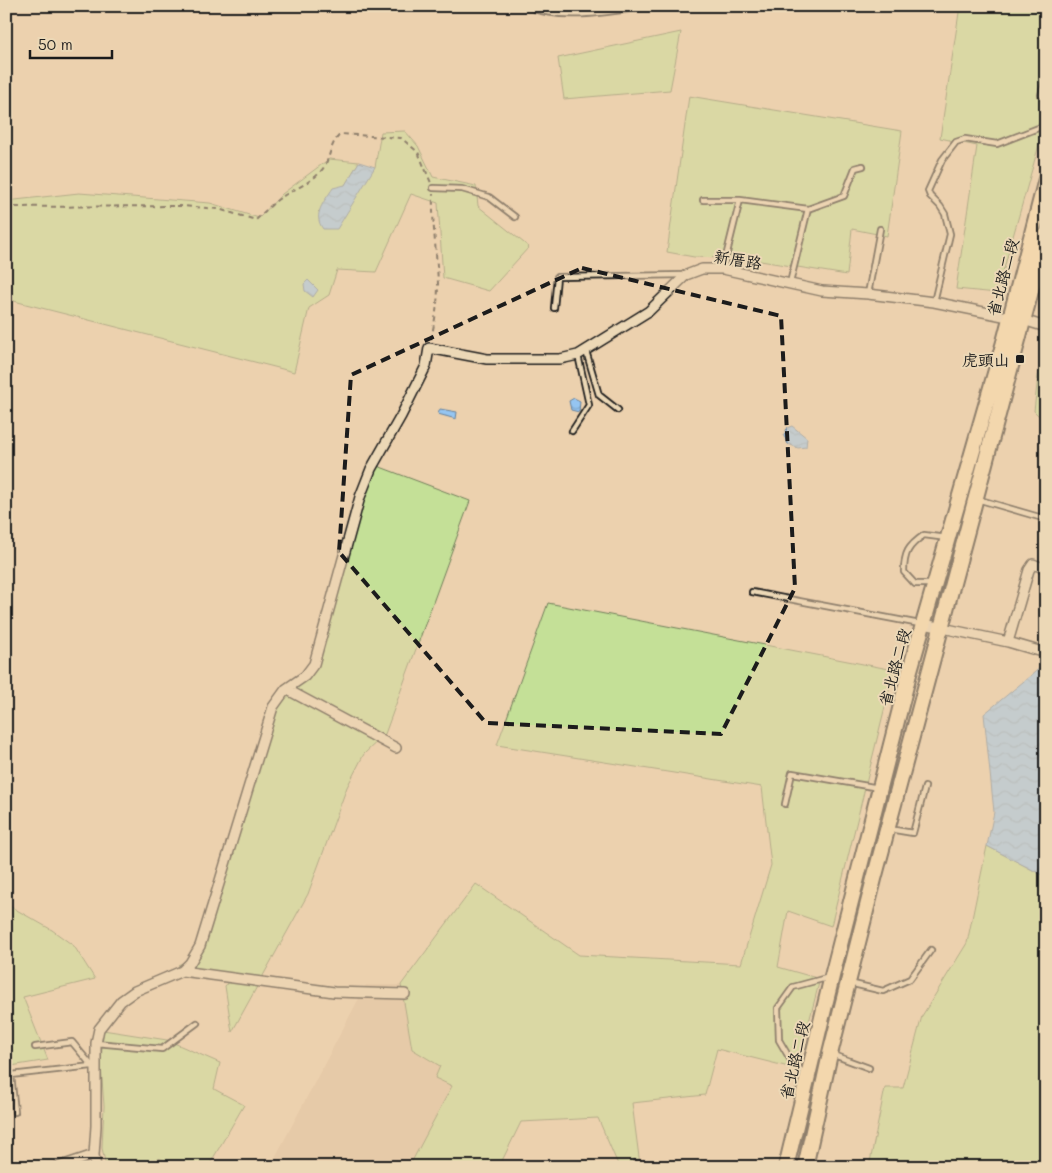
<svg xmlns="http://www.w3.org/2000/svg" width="1052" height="1173" font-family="Mali,'LXGW WenKai TC',sans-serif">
<defs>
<pattern id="water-waves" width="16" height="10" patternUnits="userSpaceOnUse" patternTransform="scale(1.25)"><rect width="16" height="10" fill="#95c5f1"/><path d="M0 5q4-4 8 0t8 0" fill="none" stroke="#80a9ce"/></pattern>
</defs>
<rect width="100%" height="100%" fill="#ecd1ae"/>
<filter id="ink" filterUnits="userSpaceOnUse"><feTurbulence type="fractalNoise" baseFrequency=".02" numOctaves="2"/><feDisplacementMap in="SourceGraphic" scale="10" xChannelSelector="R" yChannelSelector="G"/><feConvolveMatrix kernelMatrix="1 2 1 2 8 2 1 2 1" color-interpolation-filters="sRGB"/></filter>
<g filter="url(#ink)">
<path fill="#dec19f" d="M 366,985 L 401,985 L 412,1049 L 440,1066 L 452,1086 L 409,1167 L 270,1167 Z"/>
<path fill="#c4e097" stroke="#707e5a" d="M 960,6 L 1046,6 L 1046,120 L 997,293 L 956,289 L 977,146 L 940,138 Z
M 681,32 L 670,90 L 564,99 L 558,58 Z
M 689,96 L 902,131 L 887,236 L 852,229 L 847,275 L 748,259 L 694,257 L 667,252 Z
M 405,131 L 418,146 L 433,177 L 476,186 L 478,206 L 529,247 L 489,291 L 443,278 L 438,203 L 411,194 L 376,272 L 337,270 L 329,295 L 309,308 L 294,372 L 6,299 L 6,201 L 79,193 L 210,203 L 259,218 L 282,194 L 329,159 L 359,162 L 345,185 L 318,212 L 375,167 L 381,132 Z
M 1046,351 L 1046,423 L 1034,411 L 1038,376 Z
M 375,465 L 470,501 L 385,734 L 364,754 L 347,787 L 308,894 L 232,1032 L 225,986 L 234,975 L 178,965 L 193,958 L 279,700 L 317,659 L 323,647 L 361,510 Z
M 548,603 L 894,670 L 831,926 L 788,911 L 778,967 L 820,979 L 797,1069 L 717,1049 L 705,1095 L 632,1103 L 640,1165 L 667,1167 L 619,1167 L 598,1118 L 521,1122 L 499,1167 L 409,1167 L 452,1086 L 435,1078 L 440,1066 L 412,1049 L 401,985 L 476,884 L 579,955 L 741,964 L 771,865 L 762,787 L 497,745 Z
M 987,846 L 1046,877 L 1046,1150 L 1041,1167 L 869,1167 L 885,1088 L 903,1088 L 922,1016 L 967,943 Z
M 6,904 L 52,930 L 74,946 L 95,979 L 23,997 L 48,1060 L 11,1066 L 11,1003 L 6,1003 Z
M 103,1030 L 167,1040 L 220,1063 L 214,1089 L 244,1105 L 208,1167 L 185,1167 L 158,1158 L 154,1167 L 106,1167 L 102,1148 L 104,1106 L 101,1065 Z"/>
<path fill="url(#water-waves)" stroke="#65819c" d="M 359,162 L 375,167 L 337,229 L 323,229 C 312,214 324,202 333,188 L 345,185 Z
M 308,280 L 318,290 L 313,297 L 305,291 L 304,284 Z
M 574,398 L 580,401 L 579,412 L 571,410 L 569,401 Z
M 440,409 L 457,412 L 456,419 L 438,414 Z
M 792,426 L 807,438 L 806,447 L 798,448 L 788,444 L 784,436 L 787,428 Z
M 1046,663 L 1046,877 L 987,846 L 994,812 L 984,714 Z"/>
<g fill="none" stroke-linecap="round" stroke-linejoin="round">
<defs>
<path id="service" d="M 526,6 C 563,22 611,11 651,6
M 1046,76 L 1041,95 L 1046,97
M 433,188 L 462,189 L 489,197 L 515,217
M 703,200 L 740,200
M 808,209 L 844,196 L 855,168 L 863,166
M 723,269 L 740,200 L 808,209 L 790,283
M 868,294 L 880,229
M 934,302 L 950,234 L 945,214 L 940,206 L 930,196 L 928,191 L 942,160 L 956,142 L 965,139 L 997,144 L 1046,125
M 554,308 L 557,277 L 685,275
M 586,351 L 599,395 L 618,410
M 572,431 L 589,405 L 578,355
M 977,499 L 1046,519
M 933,584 L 915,584 L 904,572 C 904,553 908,546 924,535 L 947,538
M 752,592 L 920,624
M 785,804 L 792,773 L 879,788
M 889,829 L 913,833 L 925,787
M 849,983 L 883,991 L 910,979 L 931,950
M 96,1043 L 162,1049 L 197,1023
M 35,1047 L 72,1042 L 92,1066
M 831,1054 L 869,1068
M 807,1075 L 793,1064 L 779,1040 L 778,1008 L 793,987 L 830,977
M 15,1112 L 11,1075 L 92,1066 L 95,1068
M 636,1163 L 667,1167
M 1043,1167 L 1046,1155"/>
<path id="minor" d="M 924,624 L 1008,642 L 1046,653
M 1008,642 L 1029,570 L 1033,564 L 1046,569
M 286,689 L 396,748
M 182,971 L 190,963 L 200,946 L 273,707 L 286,689 L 305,676 L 314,664 L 360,497 L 371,469 L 401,416 L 426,366 L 429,348 L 487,359 L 560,359 L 578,355 L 649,311 L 686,275 L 702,269 L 723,269 L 822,291 L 868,294 L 934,302 L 1023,320 L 1046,327
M 58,1167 L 94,1155
M 96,1167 L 94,1155 L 96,1126 L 96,1043 L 99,1029 L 121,1001 L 135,991 L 182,971 L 334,992 L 405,994"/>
<path id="primary" d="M 786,1167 L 832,976 L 910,670 L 1004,342 L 1046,179
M 805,1167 L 830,1054 L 874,879 L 1046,235"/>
</defs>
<use href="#service" stroke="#1c1c1c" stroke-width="8"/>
<use href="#minor" stroke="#1c1c1c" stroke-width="12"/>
<use href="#primary" stroke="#1c1c1c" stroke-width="18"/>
<path stroke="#1c1c1c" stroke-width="2" stroke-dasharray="5 4" stroke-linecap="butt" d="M 6,207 L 182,206 L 218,209 L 256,220 C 262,214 269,207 276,201 C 290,190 309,185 321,171 C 331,160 329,143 341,134 L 401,138 L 418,152 L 431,183
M 431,339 C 435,321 438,303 438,284 C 437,254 432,225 433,194"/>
<use href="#service" stroke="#ecd8b6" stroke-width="4.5"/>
<use href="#minor" stroke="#ecd8b6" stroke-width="9"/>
<use href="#primary" stroke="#fbddab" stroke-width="14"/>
</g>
</g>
<path d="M0 0H1052V1173H0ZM 582,268 L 781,316 L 795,588 L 721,734 L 486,723 L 339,552 L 351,375 Z" fill="#ecd1ae" fill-opacity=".55" fill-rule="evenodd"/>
<path fill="none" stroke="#1c1c1c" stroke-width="4" stroke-dasharray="10 6" stroke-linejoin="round" d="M 582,268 L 781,316 L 795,588 L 721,734 L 486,723 L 339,552 L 351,375 Z"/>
<rect fill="#1c1c1c" stroke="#ecd8b6" stroke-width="2" x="1015" y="354" width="10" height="10" rx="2.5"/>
<g text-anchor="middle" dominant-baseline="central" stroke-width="4" stroke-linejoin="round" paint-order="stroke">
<g font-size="16" fill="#1c1c1c" stroke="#ecd8b6">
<text transform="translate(738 259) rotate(9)">新厝路</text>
<text transform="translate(1002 277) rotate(-75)">省北路二段</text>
<text transform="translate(894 667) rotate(-75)">省北路二段</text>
<text transform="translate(794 1060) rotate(-77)">省北路二段</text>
</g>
<g font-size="16" fill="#1c1c1c" stroke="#ecd8b6" text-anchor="end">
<text x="1010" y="359">虎頭山</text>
</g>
</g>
<rect width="1052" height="1173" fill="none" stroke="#ecd8b6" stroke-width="25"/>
<rect x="12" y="12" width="1027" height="1148" fill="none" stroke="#1c1c1c" stroke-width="2" filter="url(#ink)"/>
<path d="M30 50v8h82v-8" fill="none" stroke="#1c1c1c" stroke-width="2.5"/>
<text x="38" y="50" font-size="15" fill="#1c1c1c" stroke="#ecd8b6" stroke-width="4" paint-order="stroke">50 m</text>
</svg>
